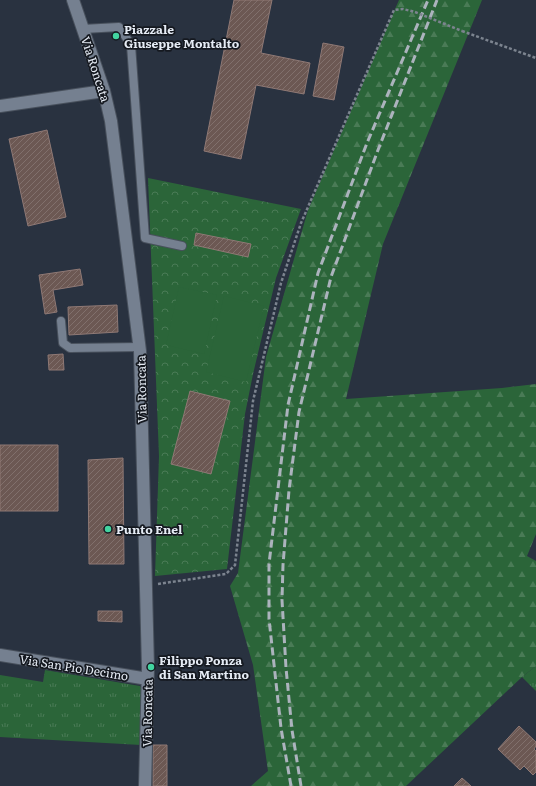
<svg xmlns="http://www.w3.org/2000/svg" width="536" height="786" font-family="Literata,serif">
<defs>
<pattern id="grass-tufts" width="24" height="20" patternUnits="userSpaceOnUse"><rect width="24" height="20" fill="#2b6539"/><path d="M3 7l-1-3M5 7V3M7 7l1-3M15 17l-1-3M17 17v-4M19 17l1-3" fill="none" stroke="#4a7b56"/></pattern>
<pattern id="forest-firs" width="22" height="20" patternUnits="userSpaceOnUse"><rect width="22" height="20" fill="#2b6539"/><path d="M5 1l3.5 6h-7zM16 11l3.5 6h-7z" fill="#4a7b56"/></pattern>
<pattern id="park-crowns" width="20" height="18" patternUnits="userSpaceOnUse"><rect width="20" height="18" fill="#2b6539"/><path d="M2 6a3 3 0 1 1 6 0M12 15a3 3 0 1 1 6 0" fill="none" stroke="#4a7b56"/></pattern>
<pattern id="building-hatch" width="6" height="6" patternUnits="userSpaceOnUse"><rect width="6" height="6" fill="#6c5853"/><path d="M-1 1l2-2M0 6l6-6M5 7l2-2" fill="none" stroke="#81706c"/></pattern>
</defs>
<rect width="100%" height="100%" fill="#293240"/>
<path fill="url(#grass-tufts)" d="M 536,666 L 536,691 L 522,677 Z
M 45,670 L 140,686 L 143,691 L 141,745 L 0,737 L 0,675 L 43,682 Z"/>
<path fill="url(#forest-firs)" d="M 399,0 L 482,0 L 383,244 L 346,399 L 502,388 L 536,384 L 536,534 L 527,556 L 536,561 L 536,666 L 522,677 L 406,786 L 251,786 L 268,771 L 253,665 L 230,586 L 238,573 L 266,357 L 308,210 Z"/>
<path fill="url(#park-crowns)" d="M 148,178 L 301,209 L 276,278 L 253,374 L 245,414 L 227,569 L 155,576 L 159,456 Z"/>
<path fill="#2b6539" d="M 179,287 L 217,295 L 204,354 L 166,345 Z
M 224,296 L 264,306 L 246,382 L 206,372 Z"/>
<path fill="url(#building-hatch)" stroke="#8f7975" d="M 234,0 L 272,0 L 261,53 L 310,63 L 304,94 L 256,85 L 241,159 L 204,151 Z
M 323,43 L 344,47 L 334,100 L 313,96 Z
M 47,130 L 66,217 L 28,226 L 9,139 Z
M 196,233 L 251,244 L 248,257 L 194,245 Z
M 80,269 L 83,285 L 53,290 L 57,312 L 45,314 L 39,275 Z
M 117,305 L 118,332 L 69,335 L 68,307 Z
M 63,354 L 64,370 L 49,370 L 48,355 Z
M 190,391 L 230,401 L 211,474 L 171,464 Z
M 0,445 L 58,445 L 58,511 L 0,511 Z
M 123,458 L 124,564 L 89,564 L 88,460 Z
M 98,611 L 122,611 L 122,622 L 98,621 Z
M 519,726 L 536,742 L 536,746 L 534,749 L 536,751 L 536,772 L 533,775 L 524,766 L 520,770 L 498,749 Z
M 153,745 L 167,745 L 167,786 L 153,786 Z
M 462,778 L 471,786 L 454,786 Z"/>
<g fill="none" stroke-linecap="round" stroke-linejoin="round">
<defs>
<path id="lane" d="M 83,29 L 119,27 L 131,45 L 145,238 L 182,246
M 61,321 L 63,343 L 70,348 L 140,347"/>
<path id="street" d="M 73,0 L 104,91 L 111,121 L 140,351 L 148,668 L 145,786
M 0,106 L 104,91
M 0,655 L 148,679"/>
</defs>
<use href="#lane" stroke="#48505c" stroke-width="10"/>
<use href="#street" stroke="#48505c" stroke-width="14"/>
<path stroke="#7c848f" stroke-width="2.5" stroke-dasharray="3 2" stroke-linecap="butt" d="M 462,31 L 536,58
M 158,584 L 226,574 L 235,565 L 253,401 L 281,283 L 301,223 L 394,10 L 403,9 L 415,12"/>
<use href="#lane" stroke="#758090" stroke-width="8"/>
<use href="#street" stroke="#758090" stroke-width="12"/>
<path stroke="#acb3bd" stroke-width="3" stroke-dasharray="8 4" stroke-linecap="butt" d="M 291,786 L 281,728 L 269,619 L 269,564 L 288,405 L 318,273 L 367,143 L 428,0
M 301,786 L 292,730 L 286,668 L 282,600 L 283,565 L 289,490 L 299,412 L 331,277 L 378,150 L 437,0"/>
<path stroke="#7c848f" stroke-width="2.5" stroke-dasharray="3 2" stroke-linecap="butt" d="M 415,12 L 462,31"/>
</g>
<g fill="#42d4a0" stroke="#151920" stroke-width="1.5">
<circle cx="116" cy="36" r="4"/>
<circle cx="108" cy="529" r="4"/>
<circle cx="151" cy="667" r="4"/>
</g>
<g text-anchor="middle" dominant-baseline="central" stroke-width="3.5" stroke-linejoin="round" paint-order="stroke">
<g font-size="12" font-weight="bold" fill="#e5ebf4" stroke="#151920" text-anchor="start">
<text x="124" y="29">Piazzale<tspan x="124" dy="14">Giuseppe Montalto</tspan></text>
<text x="116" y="529">Punto Enel</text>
<text x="159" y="660">Filippo Ponza<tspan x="159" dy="14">di San Martino</tspan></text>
</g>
<g font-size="12" fill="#e5ebf4" stroke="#151920">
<text transform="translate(96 69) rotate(72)">Via Roncata</text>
<text transform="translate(141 389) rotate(-91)">Via Roncata</text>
<text transform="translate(74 667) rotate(9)">Via San Pio Decimo</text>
<text transform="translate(147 713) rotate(-89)">Via Roncata</text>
</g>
</g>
</svg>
